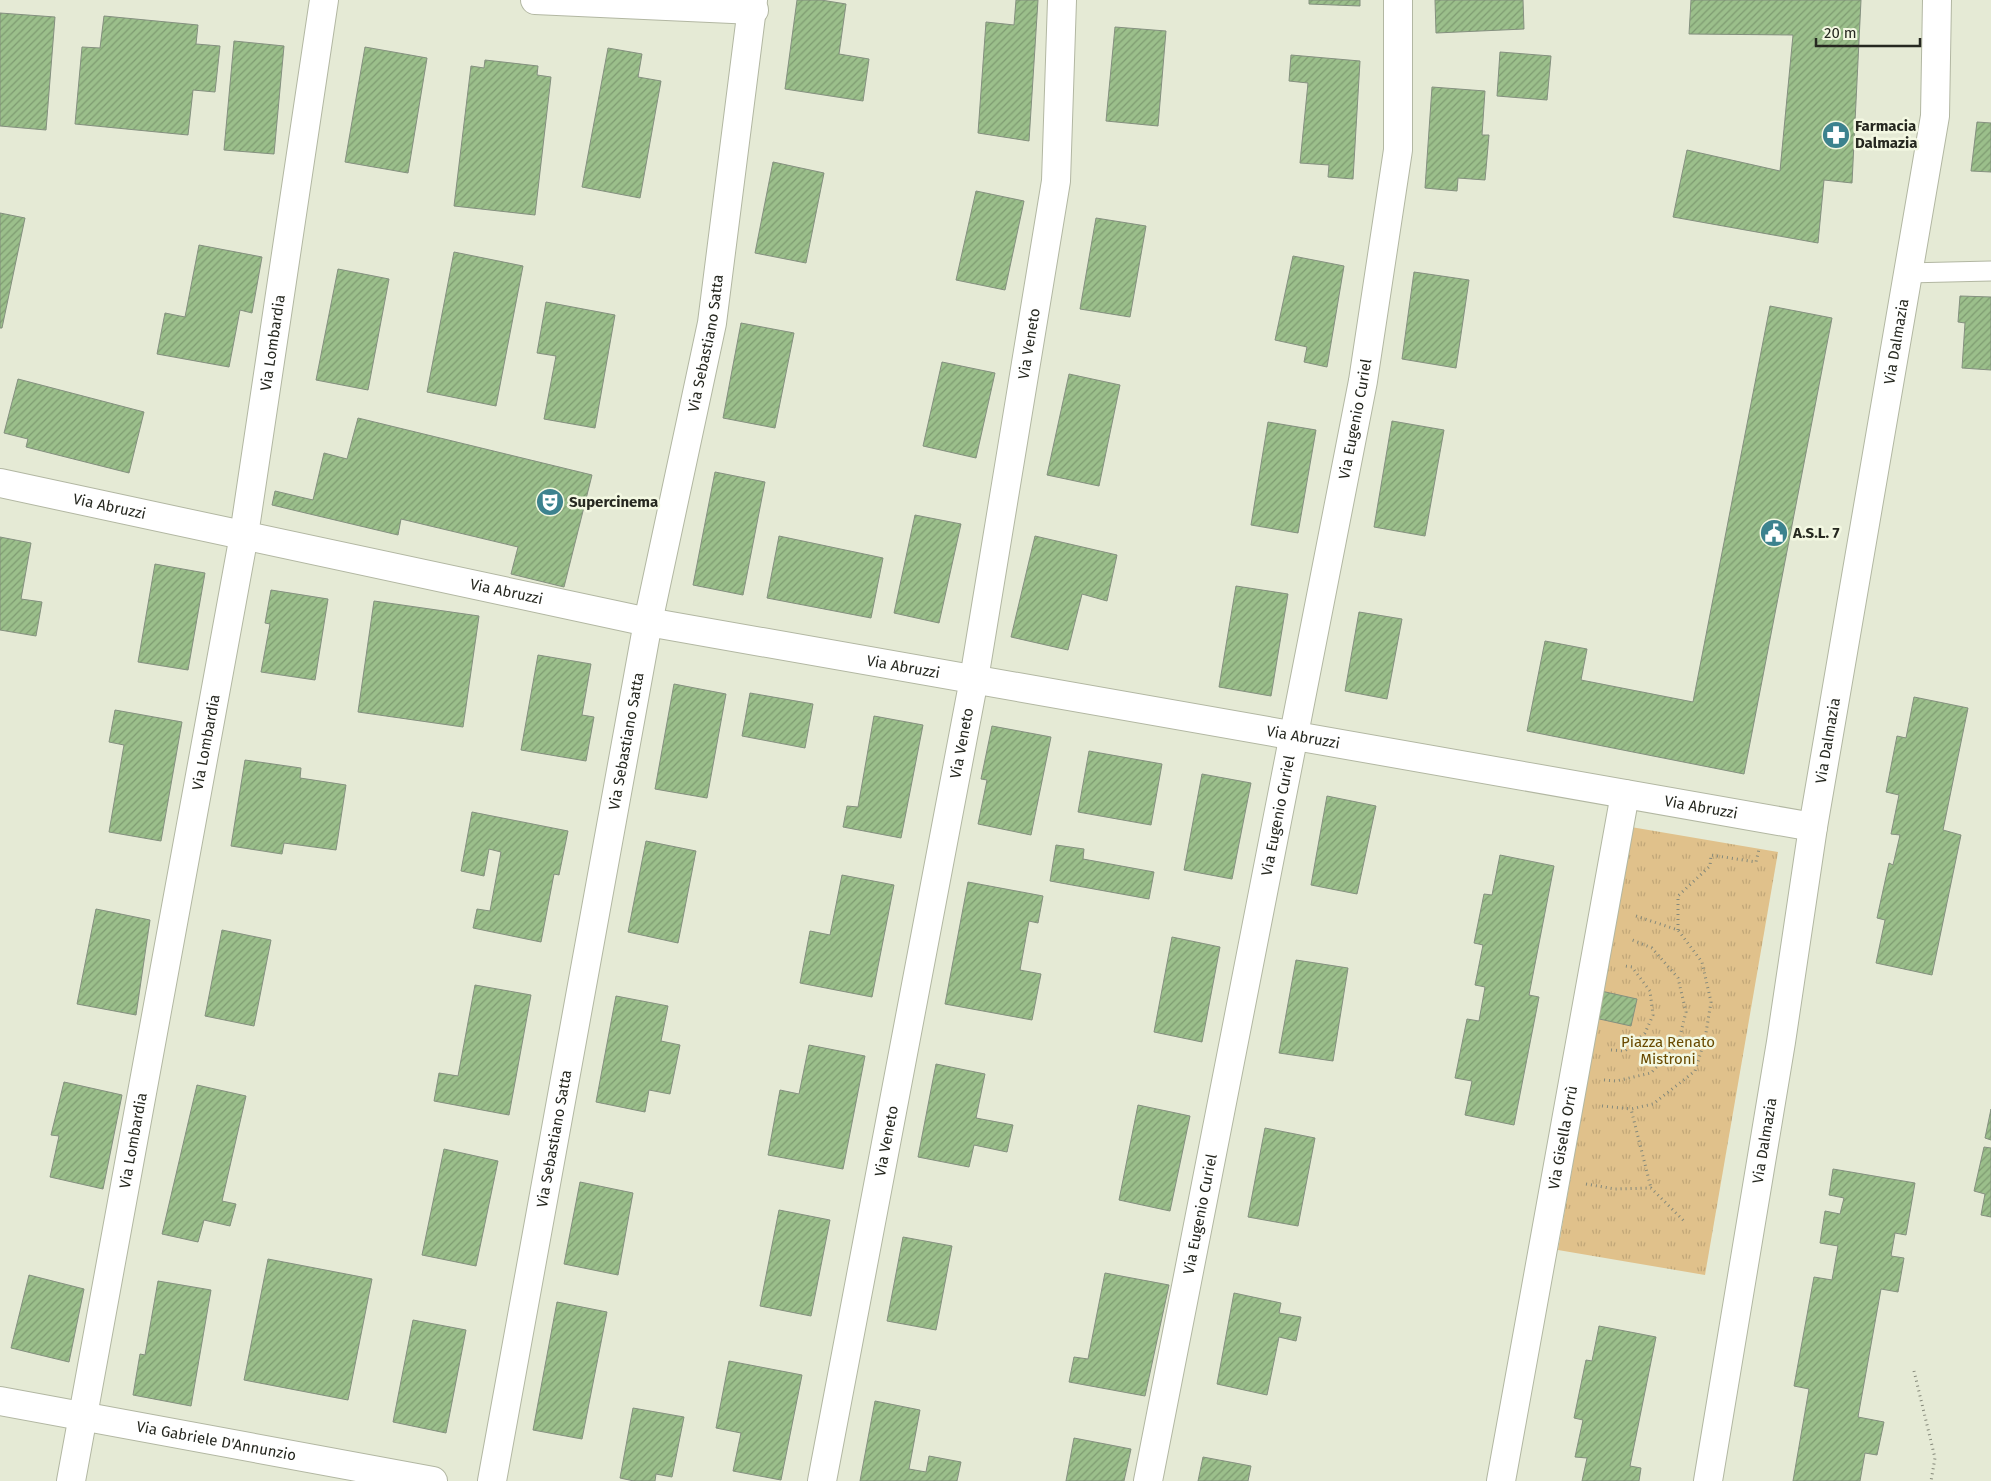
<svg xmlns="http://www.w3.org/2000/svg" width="1991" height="1481" font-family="'Fira Sans',sans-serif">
<defs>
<pattern id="grass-tufts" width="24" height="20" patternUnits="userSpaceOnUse" patternTransform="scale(1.25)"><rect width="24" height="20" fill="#e0c18b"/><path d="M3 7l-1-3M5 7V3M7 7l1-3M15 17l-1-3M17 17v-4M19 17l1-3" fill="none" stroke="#c0a678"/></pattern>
<pattern id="building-hatch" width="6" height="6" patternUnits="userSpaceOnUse" patternTransform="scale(1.25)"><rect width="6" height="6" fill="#9bbf8b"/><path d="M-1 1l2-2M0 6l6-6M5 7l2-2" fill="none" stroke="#7e9b71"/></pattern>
</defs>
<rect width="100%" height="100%" fill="#e5ead5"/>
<path fill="url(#grass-tufts)" d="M 1631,827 L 1778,852 L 1705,1275 L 1558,1250 Z"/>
<path fill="url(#building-hatch)" stroke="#84907f" d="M 797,0 L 821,0 L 846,4 L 839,54 L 869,59 L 863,101 L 785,89 Z
M 1016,0 L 1038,0 L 1029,141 L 978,133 L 986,22 L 1014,25 Z
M 1309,0 L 1360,0 L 1360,6 L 1309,4 Z
M 1435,0 L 1523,0 L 1524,29 L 1436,33 Z
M 1691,0 L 1861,0 L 1852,183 L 1824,180 L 1818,243 L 1673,217 L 1687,150 L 1780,171 L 1793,35 L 1689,34 Z
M 0,13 L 55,17 L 46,130 L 0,126 Z
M 104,16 L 198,25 L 196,44 L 220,46 L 215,92 L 193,90 L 188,135 L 75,124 L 82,47 L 100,48 Z
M 1115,27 L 1166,31 L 1158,126 L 1106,121 Z
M 234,41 L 284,46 L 274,154 L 224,150 Z
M 365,47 L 427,58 L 408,173 L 345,162 Z
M 608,48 L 642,54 L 638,77 L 661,81 L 640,198 L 582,187 Z
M 1500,52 L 1551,56 L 1547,100 L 1497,96 Z
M 1291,55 L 1360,61 L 1353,179 L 1328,177 L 1329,165 L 1300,163 L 1308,83 L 1289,81 Z
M 485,60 L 538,66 L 537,75 L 551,77 L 535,215 L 454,206 L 471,66 L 484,68 Z
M 1432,87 L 1485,91 L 1482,135 L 1489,135 L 1485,180 L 1458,178 L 1457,191 L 1425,188 Z
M 1977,122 L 1991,123 L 1991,172 L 1971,171 Z
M 773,162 L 824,173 L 806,263 L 755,253 Z
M 976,191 L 1024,201 L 1005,290 L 956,280 Z
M 0,213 L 25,218 L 2,328 L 0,328 Z
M 1096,218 L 1146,226 L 1130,317 L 1080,309 Z
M 199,245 L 262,257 L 252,313 L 240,310 L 229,367 L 157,354 L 165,313 L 185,317 Z
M 454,252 L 523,266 L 496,406 L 427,392 Z
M 1293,256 L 1344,266 L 1327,367 L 1304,362 L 1307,347 L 1275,340 Z
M 338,269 L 389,279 L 368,390 L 316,380 Z
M 1414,272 L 1469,280 L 1456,368 L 1402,359 Z
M 1960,296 L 1991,297 L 1991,370 L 1962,368 L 1965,323 L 1958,322 Z
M 546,302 L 615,315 L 595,428 L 544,419 L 556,356 L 537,353 Z
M 1770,306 L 1832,318 L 1744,774 L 1527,731 L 1545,641 L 1587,649 L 1581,680 L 1693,702 Z
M 741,323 L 794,333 L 775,428 L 723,418 Z
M 942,362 L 995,373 L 976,458 L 923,446 Z
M 1069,374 L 1120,385 L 1099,486 L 1047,475 Z
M 18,379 L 144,412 L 129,473 L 26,447 L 28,439 L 4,433 Z
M 358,418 L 592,475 L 564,587 L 511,574 L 518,547 L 401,519 L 398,535 L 272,505 L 275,491 L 313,500 L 324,453 L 347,459 Z
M 1392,421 L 1444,430 L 1425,536 L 1374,527 Z
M 1268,422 L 1316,430 L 1298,533 L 1251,525 Z
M 715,472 L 765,482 L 743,595 L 693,585 Z
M 915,515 L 961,524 L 939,623 L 894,613 Z
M 779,536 L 883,558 L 871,618 L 767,598 Z
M 1035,536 L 1117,555 L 1107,601 L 1082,594 L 1068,650 L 1011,637 Z
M 0,537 L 31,543 L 21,599 L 42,602 L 36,636 L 0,630 Z
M 155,564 L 205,573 L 188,670 L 138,662 Z
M 1236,586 L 1288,594 L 1271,696 L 1219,687 Z
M 271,590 L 328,599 L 315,680 L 261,672 L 270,624 L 265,623 Z
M 374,601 L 479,616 L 463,727 L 358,712 Z
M 1359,612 L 1402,619 L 1387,699 L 1345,691 Z
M 538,655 L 591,664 L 582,715 L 594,717 L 586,761 L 521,750 Z
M 674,684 L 726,694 L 707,798 L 655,789 Z
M 750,693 L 813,704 L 805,748 L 742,736 Z
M 1914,697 L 1968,708 L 1943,830 L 1961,835 L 1932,975 L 1876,963 L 1885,920 L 1877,918 L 1889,863 L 1893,865 L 1900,835 L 1891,834 L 1899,795 L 1886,792 L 1897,736 L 1906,738 Z
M 115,710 L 182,722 L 161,841 L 109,832 L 124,745 L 109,742 Z
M 874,716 L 923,725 L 901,838 L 843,827 L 847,806 L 858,807 Z
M 992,726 L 1051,737 L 1031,835 L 978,824 L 987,780 L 981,779 Z
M 1089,751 L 1162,764 L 1151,825 L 1078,812 Z
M 245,760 L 301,768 L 300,778 L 346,785 L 336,850 L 284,843 L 282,854 L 231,846 Z
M 1202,774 L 1251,783 L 1232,879 L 1184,870 Z
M 1327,796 L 1376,806 L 1357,894 L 1311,885 Z
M 472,812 L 568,831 L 559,875 L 554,874 L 541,942 L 473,928 L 477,909 L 490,911 L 501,852 L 489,849 L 484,876 L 461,871 Z
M 646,841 L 696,851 L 678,943 L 628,932 Z
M 1056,845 L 1084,849 L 1083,859 L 1154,872 L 1149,899 L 1050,881 Z
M 1500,855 L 1554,866 L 1529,995 L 1539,997 L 1514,1125 L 1465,1115 L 1472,1081 L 1455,1078 L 1467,1019 L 1479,1021 L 1485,987 L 1475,985 L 1483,945 L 1474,943 L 1484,894 L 1492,895 Z
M 842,875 L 894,885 L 872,997 L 800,983 L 810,931 L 830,935 Z
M 968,882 L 1043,896 L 1038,923 L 1029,921 L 1020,970 L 1041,974 L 1032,1020 L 945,1004 Z
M 96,909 L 150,920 L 136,1015 L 77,1004 Z
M 222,930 L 271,940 L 254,1026 L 205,1016 Z
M 1172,937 L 1220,947 L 1202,1042 L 1154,1032 Z
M 1296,960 L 1348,968 L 1333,1061 L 1279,1053 Z
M 475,985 L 531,995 L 509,1115 L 434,1101 L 439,1073 L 458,1076 Z
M 1601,991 L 1637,999 L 1631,1026 L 1595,1018 Z
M 616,996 L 668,1006 L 661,1041 L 680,1045 L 670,1094 L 649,1090 L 645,1112 L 596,1102 Z
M 809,1045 L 865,1056 L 843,1169 L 768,1155 L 780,1090 L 799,1094 Z
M 936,1064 L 985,1074 L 976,1118 L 1013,1125 L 1007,1152 L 974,1145 L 969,1167 L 918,1157 Z
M 64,1082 L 122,1095 L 103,1189 L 50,1177 L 59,1136 L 51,1135 Z
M 197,1085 L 246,1096 L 222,1201 L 236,1204 L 230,1226 L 204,1220 L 198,1242 L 162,1234 Z
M 1138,1105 L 1190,1116 L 1170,1211 L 1119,1200 Z
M 1991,1109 L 1991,1140 L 1985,1138 Z
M 1265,1128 L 1315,1138 L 1298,1226 L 1248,1217 Z
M 1984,1147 L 1991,1148 L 1991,1217 L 1981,1215 L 1985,1194 L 1974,1191 Z
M 444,1149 L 498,1161 L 476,1266 L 422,1255 Z
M 1833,1169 L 1915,1183 L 1906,1235 L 1895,1233 L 1891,1256 L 1904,1258 L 1898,1292 L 1881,1289 L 1858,1417 L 1884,1422 L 1877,1455 L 1865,1453 L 1860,1481 L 1793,1481 L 1809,1389 L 1794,1386 L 1814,1277 L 1832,1280 L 1838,1246 L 1820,1243 L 1825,1211 L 1840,1214 L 1844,1198 L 1829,1195 Z
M 580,1182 L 633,1193 L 618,1275 L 564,1264 Z
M 779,1210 L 830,1220 L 811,1316 L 760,1306 Z
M 903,1237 L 952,1246 L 936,1330 L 887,1321 Z
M 268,1259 L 372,1279 L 348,1400 L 244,1380 Z
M 1105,1273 L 1169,1285 L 1145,1396 L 1069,1382 L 1074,1357 L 1088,1359 Z
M 29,1275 L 84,1289 L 69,1362 L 11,1348 Z
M 158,1281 L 211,1290 L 191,1406 L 133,1395 L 140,1354 L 145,1355 Z
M 1234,1293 L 1281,1303 L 1279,1313 L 1301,1317 L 1296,1341 L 1279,1337 L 1267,1395 L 1217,1384 Z
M 557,1302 L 607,1312 L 582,1439 L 533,1430 Z
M 413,1320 L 466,1330 L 446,1433 L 393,1422 Z
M 1599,1326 L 1656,1337 L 1630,1466 L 1641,1468 L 1639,1481 L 1582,1481 L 1587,1458 L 1575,1457 L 1583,1420 L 1574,1418 L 1586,1360 L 1592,1361 Z
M 729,1361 L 802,1375 L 781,1480 L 733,1471 L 741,1433 L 716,1428 Z
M 875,1401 L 920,1410 L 909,1469 L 926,1472 L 929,1456 L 961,1462 L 957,1481 L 860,1481 Z
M 633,1408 L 684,1417 L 672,1477 L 656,1474 L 655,1481 L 634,1481 L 620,1478 Z
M 1074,1438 L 1131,1449 L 1124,1481 L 1066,1481 Z
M 1203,1457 L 1251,1466 L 1248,1481 L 1198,1481 Z"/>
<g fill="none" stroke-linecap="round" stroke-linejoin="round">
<defs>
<path id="service" d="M 1907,273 L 1991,271"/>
<g id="minor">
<path d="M 535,0 L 754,10"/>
<path id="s1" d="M 0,483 L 648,622 L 1813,827"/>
<path id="s2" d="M 0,1401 L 433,1481"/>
<path id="s3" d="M 71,1481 L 244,535 L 324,0"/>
<path id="s4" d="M 822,1481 L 974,679 L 1056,181 L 1062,0"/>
<path id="s5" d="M 1148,1481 L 1363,381 L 1398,150 L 1398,0"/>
<path id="s6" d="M 1501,1481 L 1625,794"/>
</g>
<g id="tertiary">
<path id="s7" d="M 492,1481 L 648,622 L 712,323 L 753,0"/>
<path id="s8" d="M 1708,1481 L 1781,1042 L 1813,827 L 1935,116 L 1937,0"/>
</g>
</defs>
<use href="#service" stroke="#b2b7a2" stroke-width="21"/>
<use href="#minor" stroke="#b2b7a2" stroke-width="30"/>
<use href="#tertiary" stroke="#b2b7a2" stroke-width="30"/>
<path stroke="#85897a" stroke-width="3" stroke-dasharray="1 4" stroke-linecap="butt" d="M 1636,916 L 1678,930 L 1702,962 L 1711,1002 L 1705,1039 L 1695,1071 L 1653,1104 L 1631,1109 L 1651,1188
M 1678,930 L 1678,896 L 1710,866 L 1711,855 L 1756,862 L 1759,849
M 1611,1050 L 1625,1051 L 1645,1033 L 1653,1015 L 1650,991 L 1632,967 L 1625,966
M 1604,1080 L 1616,1081 L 1651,1073 L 1678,1044 L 1686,1012 L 1678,978 L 1652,948 L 1630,939
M 1602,1106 L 1631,1109
M 1586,1184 L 1615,1189 L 1651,1188 L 1684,1221
M 1914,1371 L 1935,1458 L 1931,1481"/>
<use href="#service" stroke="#fff" stroke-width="19"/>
<use href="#minor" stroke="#fff" stroke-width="28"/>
<use href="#tertiary" stroke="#fff" stroke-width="28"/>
</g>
<defs>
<symbol id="pharmacy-disc" viewBox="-11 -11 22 22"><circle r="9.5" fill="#3c828e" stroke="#f3f8e2"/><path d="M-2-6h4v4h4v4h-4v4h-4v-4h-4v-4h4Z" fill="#fff"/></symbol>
<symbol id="theatre-disc" viewBox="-11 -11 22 22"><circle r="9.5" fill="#3c828e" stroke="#f3f8e2"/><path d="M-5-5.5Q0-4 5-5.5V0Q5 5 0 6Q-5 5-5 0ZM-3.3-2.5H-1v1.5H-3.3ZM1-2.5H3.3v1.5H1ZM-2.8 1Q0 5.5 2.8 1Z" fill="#fff"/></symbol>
<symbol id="civic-disc" viewBox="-11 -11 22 22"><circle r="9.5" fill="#3c828e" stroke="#f3f8e2"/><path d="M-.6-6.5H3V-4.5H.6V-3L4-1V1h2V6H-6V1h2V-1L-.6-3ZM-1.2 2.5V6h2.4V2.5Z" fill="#fff"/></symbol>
</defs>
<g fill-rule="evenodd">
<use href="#pharmacy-disc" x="1820" y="119" width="32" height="32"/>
<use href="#theatre-disc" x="534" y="486" width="32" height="32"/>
<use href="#civic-disc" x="1758" y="517" width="32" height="32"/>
</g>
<g text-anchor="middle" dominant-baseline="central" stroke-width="5" stroke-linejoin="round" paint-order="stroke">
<g font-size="15" font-weight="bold" fill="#262820" stroke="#f3f8e2" text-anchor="start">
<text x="1855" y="126">Farmacia<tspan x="1855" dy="17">Dalmazia</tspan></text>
<text x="569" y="502">Supercinema</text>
<text x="1793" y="533">A.S.L. 7</text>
</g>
<g font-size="15" fill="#262820" stroke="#f3f8e2">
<text stroke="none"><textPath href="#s8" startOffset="1155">Via Dalmazia</textPath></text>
<text stroke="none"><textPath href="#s3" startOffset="1156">Via Lombardia</textPath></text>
<text stroke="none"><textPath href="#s7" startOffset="1158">Via Sebastiano Satta</textPath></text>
<text stroke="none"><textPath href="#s4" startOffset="1156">Via Veneto</textPath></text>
<text stroke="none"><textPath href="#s5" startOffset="1082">Via Eugenio Curiel</textPath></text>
<text stroke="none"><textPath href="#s1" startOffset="112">Via Abruzzi</textPath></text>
<text stroke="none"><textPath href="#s1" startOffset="518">Via Abruzzi</textPath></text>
<text stroke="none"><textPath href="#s1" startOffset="922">Via Abruzzi</textPath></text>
<text stroke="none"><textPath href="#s1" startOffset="1328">Via Abruzzi</textPath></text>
<text stroke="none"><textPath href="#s7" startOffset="752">Via Sebastiano Satta</textPath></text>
<text stroke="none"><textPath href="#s8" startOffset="750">Via Dalmazia</textPath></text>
<text stroke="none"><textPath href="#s3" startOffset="751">Via Lombardia</textPath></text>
<text stroke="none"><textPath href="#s4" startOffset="751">Via Veneto</textPath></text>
<text stroke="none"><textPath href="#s1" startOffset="1732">Via Abruzzi</textPath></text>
<text stroke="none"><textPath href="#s5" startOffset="678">Via Eugenio Curiel</textPath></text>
<text stroke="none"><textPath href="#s6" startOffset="349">Via Gisella Orrù</textPath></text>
<text stroke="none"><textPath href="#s7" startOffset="348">Via Sebastiano Satta</textPath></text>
<text stroke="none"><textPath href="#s3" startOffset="346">Via Lombardia</textPath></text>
<text stroke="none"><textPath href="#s4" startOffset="346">Via Veneto</textPath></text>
<text stroke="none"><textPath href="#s8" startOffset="345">Via Dalmazia</textPath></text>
<text stroke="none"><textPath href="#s5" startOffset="272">Via Eugenio Curiel</textPath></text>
<text stroke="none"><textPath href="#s2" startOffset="220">Via Gabriele D'Annunzio</textPath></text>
</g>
<g font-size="15" fill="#694a00" stroke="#f3f8e2">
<text x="1668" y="1042">Piazza Renato<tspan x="1668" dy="17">Mistroni</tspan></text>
</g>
</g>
<path d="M1816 38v8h104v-8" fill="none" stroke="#262820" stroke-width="2.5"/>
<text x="1824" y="38" font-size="15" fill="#262820" stroke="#f3f8e2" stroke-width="4" paint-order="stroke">20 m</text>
</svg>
